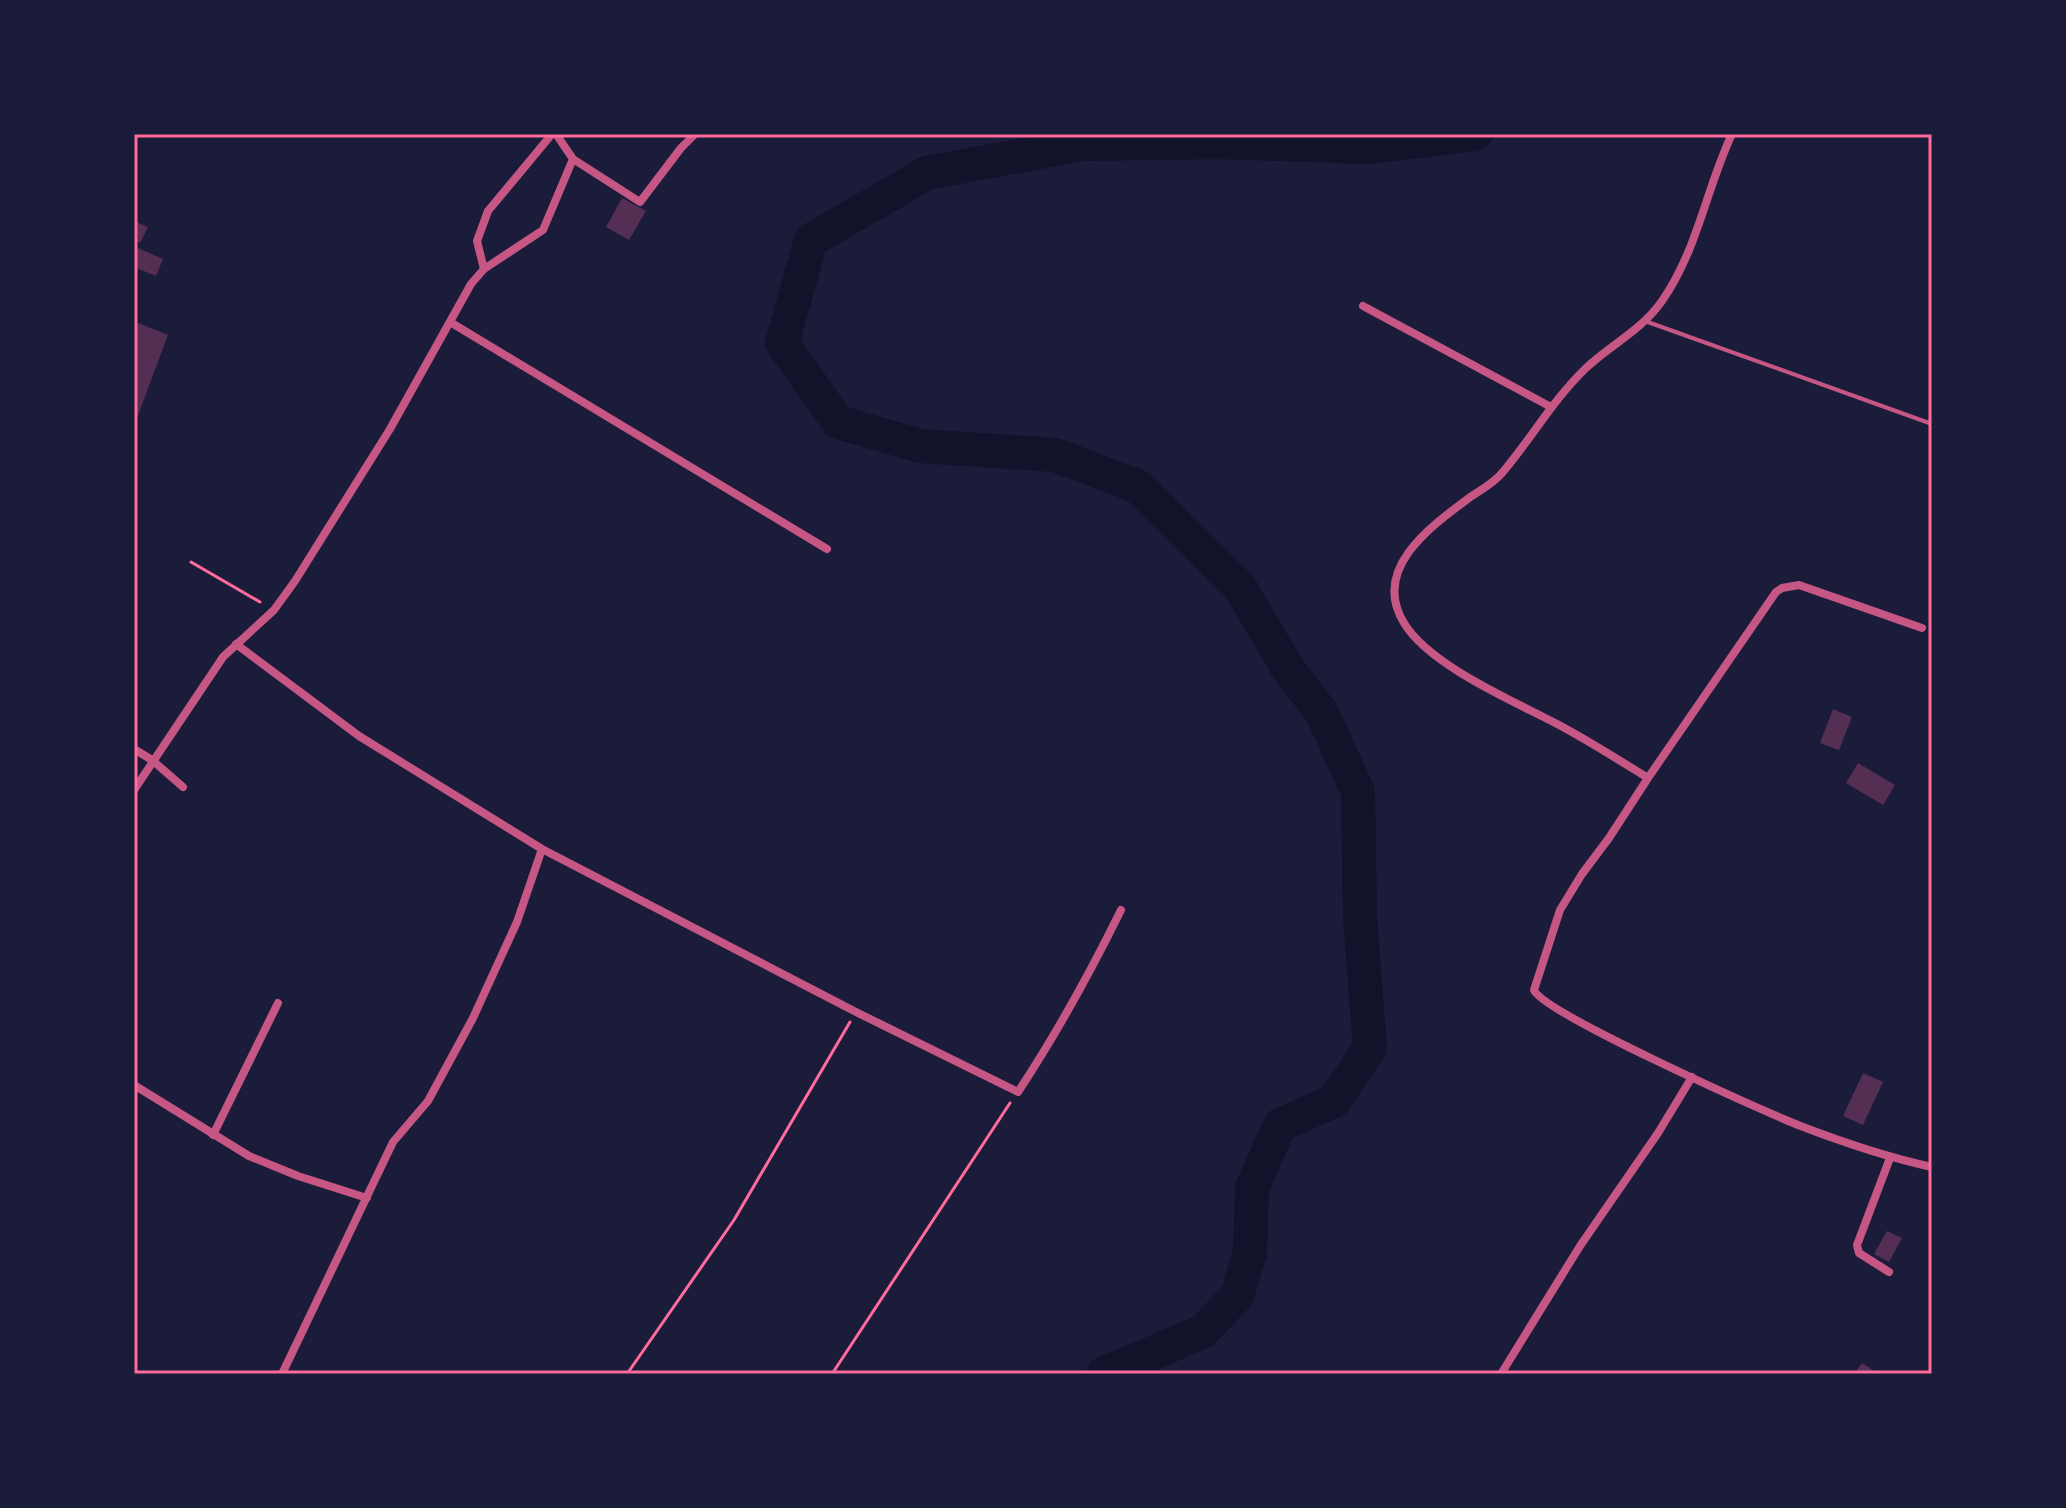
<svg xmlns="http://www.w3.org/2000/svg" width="2066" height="1508" font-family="'Golos Text',sans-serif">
<rect width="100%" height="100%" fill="#1b1b3a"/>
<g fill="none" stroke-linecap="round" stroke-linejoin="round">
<path stroke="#12122b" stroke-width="34" d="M 1103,1374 L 1202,1332 L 1237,1296 L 1250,1252 L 1252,1188 L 1280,1125 L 1334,1101 L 1370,1048 L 1360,917 L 1358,792 L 1322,713 L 1286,666 L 1240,587 L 1137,486 L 1055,455 L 920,446 L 838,422 L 782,343 L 811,240 L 927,173 L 1083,144 L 1218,142 L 1368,147 L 1476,134"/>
</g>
<path fill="#542f53" d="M 622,198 L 646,211 L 629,240 L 606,227 Z
M 134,221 L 148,227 L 140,243 L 134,240 Z
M 138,248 L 163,259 L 156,276 L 134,267 L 134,256 Z
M 136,322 L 168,335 L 134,426 L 134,328 Z
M 1833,709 L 1852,717 L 1839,750 L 1820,743 Z
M 1858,763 L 1895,785 L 1883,805 L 1846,783 Z
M 1863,1073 L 1883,1082 L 1863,1125 L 1843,1116 Z
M 1887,1231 L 1902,1238 L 1889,1262 L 1874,1254 Z
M 1862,1363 L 1879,1374 L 1854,1374 Z"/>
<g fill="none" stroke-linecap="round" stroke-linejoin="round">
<path stroke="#ff6b9d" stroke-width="3" d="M 191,562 L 260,602
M 627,1374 L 734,1220 L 850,1022
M 832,1374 L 1010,1103"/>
<path stroke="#c65784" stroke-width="4" d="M 1645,321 L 1932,424"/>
<path stroke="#c65784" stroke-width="8" d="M 556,134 L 573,159 L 640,202 L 681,148 L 695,134
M 484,269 L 477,241 L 488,211 L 552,134
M 1363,306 L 1551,407
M 450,322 L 827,549
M 1922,628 L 1799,585 L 1782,588 L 1776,592 L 1648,778 L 1609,838 L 1582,874 L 1560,910 L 1534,990 C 1543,1013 1762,1110 1798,1125 C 1842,1142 1886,1157 1932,1167
M 236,644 L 359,736 L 542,849 L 856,1012 L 1018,1092 C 1057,1033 1090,973 1121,910
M 134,749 L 152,760 L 183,787
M 1648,778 C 1619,760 1589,741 1559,725 C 1514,701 1430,666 1404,623 C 1371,569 1430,527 1469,498 C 1479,491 1494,483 1502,473 C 1531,439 1553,400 1585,369 C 1611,344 1640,332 1662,301 C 1698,249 1706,189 1732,134
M 134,790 L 223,657 L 274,610 L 295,581 L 390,429 L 471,284 L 484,269 L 543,230 L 573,159
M 134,1085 L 249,1156 L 298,1176 L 367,1198
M 213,1135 L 278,1003
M 1889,1272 L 1859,1253 L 1857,1245 L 1890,1158
M 282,1374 L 393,1142 L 428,1101 L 473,1018 L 517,922 L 542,849
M 1501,1374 L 1580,1246 L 1658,1133 L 1692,1077"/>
</g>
<rect width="2066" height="1508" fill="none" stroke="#1b1b3a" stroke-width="272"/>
<rect x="136" y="136" width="1794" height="1236" fill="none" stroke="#ff6b9d" stroke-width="3"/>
</svg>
